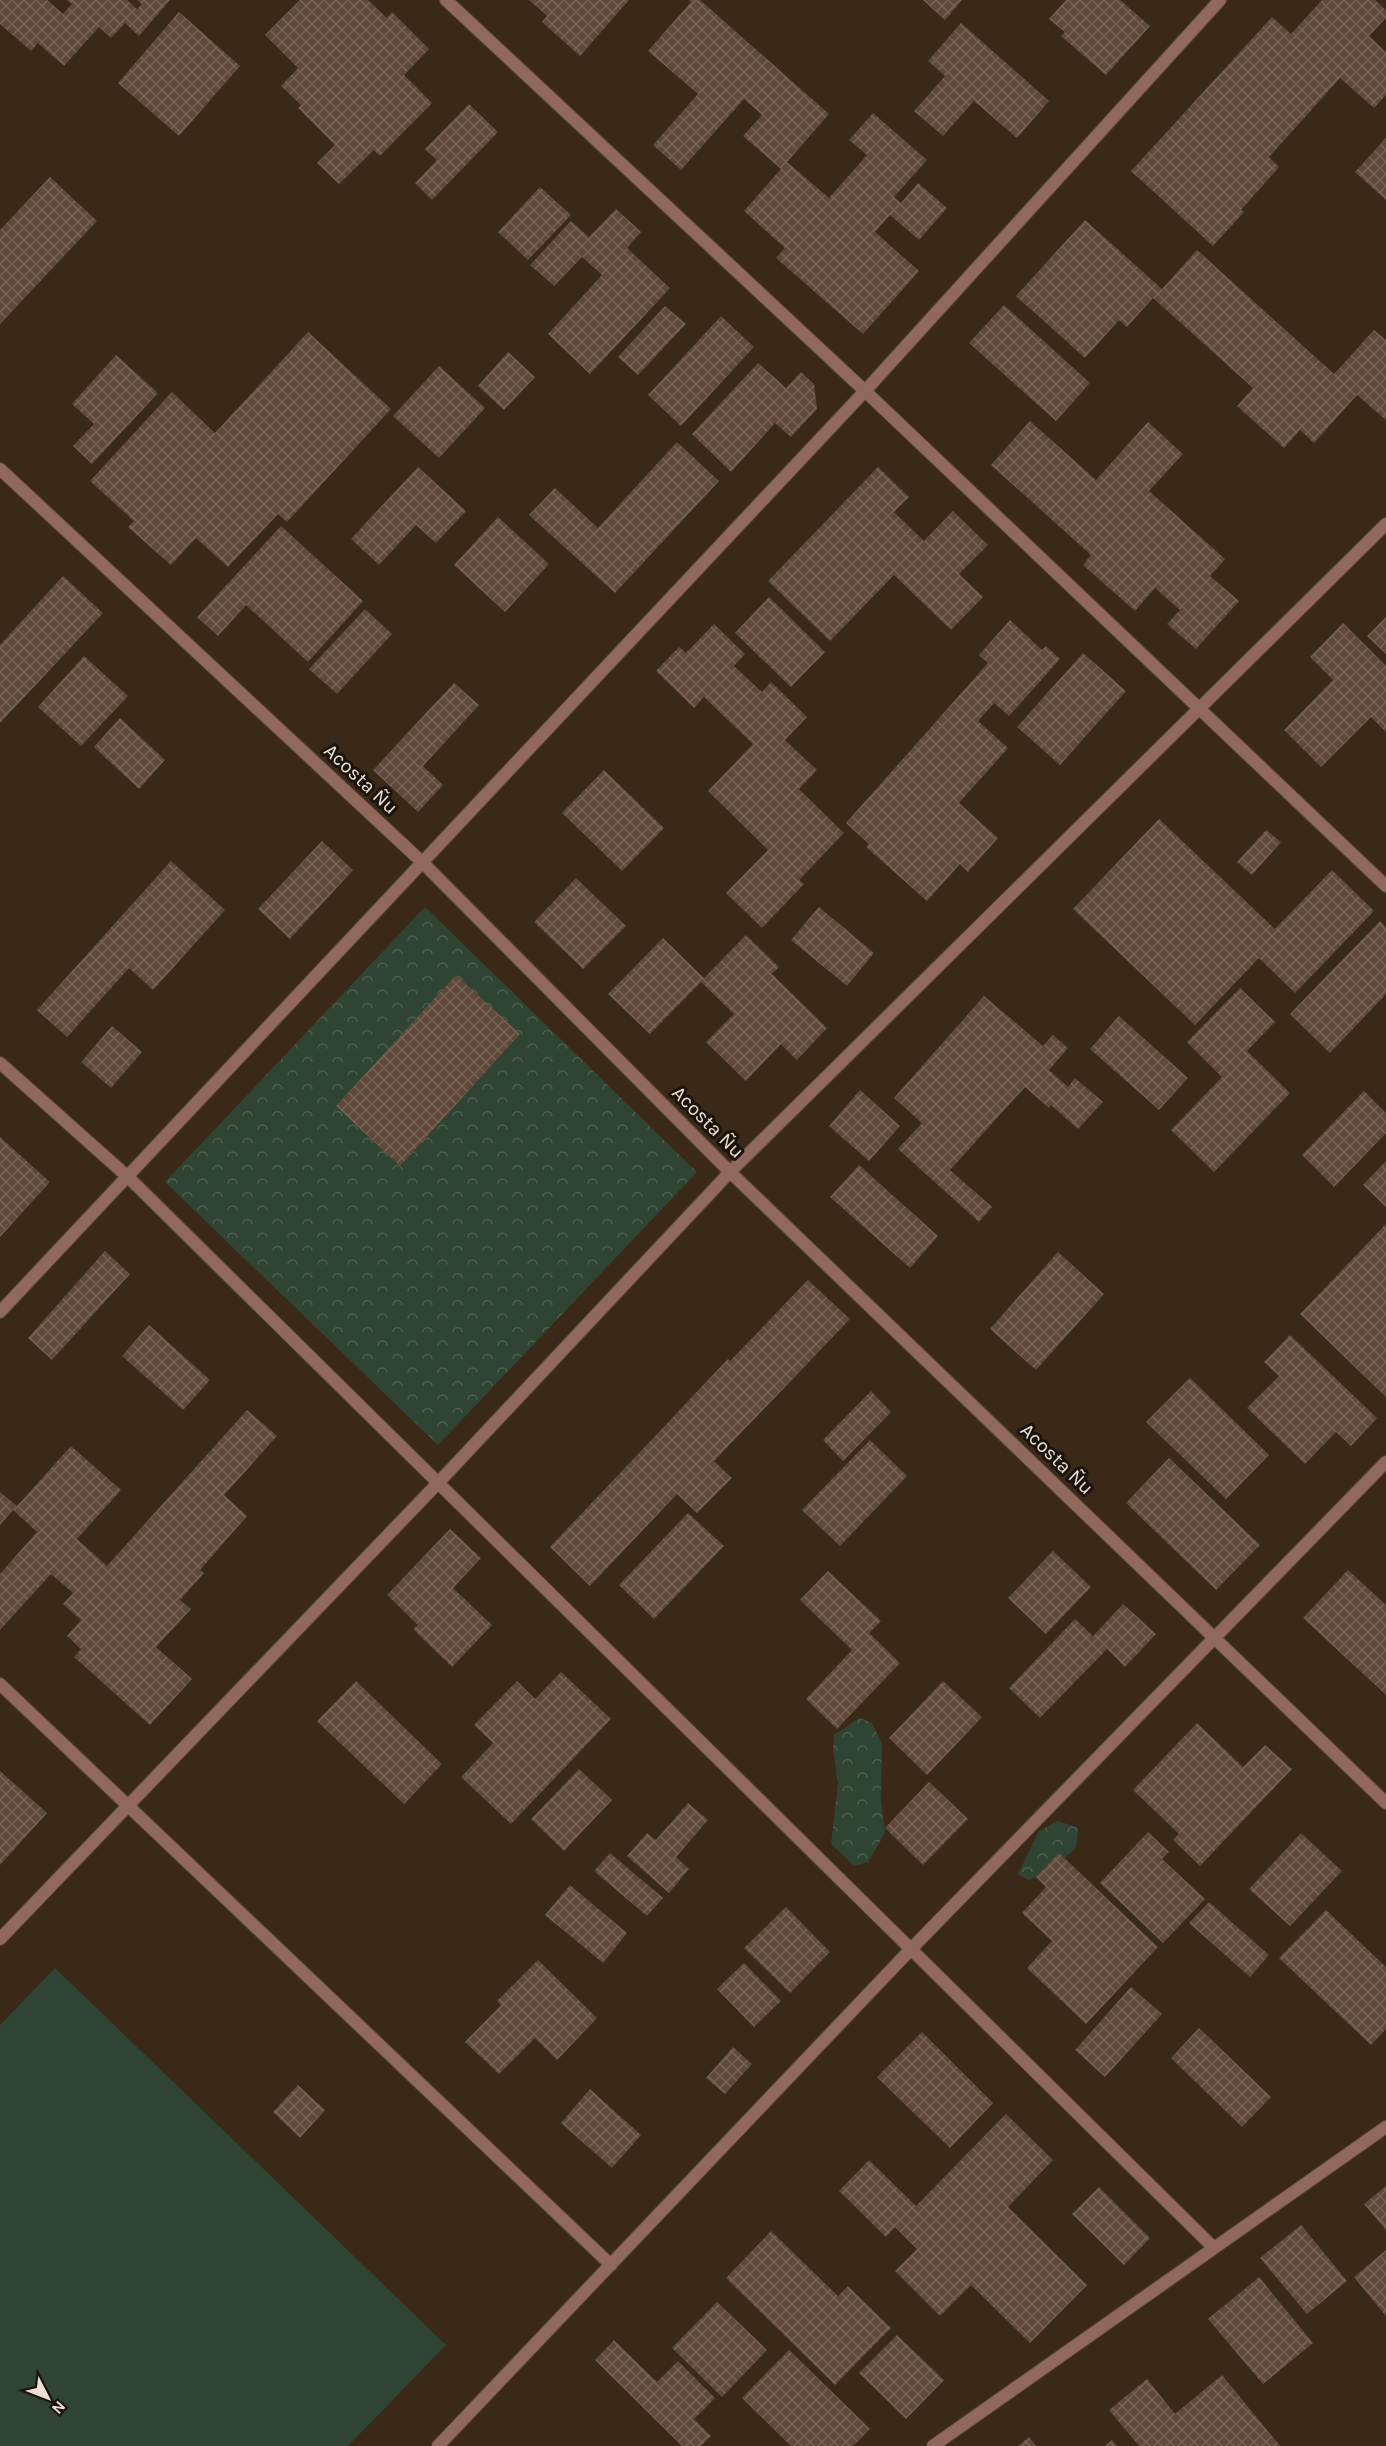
<svg xmlns="http://www.w3.org/2000/svg" width="1386" height="2446" font-family="Karla,sans-serif">
<defs>
<pattern id="forest-crowns" width="20" height="18" patternUnits="userSpaceOnUse" patternTransform="scale(1.5)"><rect width="20" height="18" fill="#2f4432"/><path d="M2 6a3 3 0 1 1 6 0M12 15a3 3 0 1 1 6 0" fill="none" stroke="#4d5f4f"/></pattern>
<pattern id="building-cross-hatch" width="8" height="8" patternUnits="userSpaceOnUse" patternTransform="scale(1.5)"><rect width="8" height="8" fill="#60493b"/><path d="M0 0l8 8M0 8l8-8" fill="none" stroke="#776356"/></pattern>
</defs>
<rect width="100%" height="100%" fill="#3b2918"/>
<path fill="#2f4432" d="M 55,1968 L 446,2345 L 348,2446 L 0,2446 L 0,2025 Z"/>
<path fill="url(#forest-crowns)" d="M 425,907 L 697,1172 L 438,1445 L 165,1182 Z
M 859,1718 L 872,1723 L 882,1744 L 881,1800 L 885,1833 L 868,1862 L 854,1866 L 831,1844 L 838,1784 L 833,1749 L 834,1735 Z
M 1058,1821 L 1078,1828 L 1076,1848 L 1049,1871 L 1029,1880 L 1018,1874 L 1039,1831 Z"/>
<path fill="url(#building-cross-hatch)" d="M 0,0 L 47,0 L 63,14 L 72,4 L 67,0 L 127,0 L 137,9 L 142,4 L 137,0 L 170,0 L 139,36 L 125,23 L 111,38 L 99,27 L 64,66 L 38,43 L 31,51 L 0,24 Z
M 300,0 L 368,0 L 387,18 L 392,12 L 429,49 L 404,75 L 432,103 L 380,156 L 374,150 L 339,184 L 317,163 L 335,145 L 298,108 L 301,105 L 281,86 L 298,68 L 265,35 Z
M 529,0 L 629,0 L 580,56 L 542,22 L 547,16 Z
M 689,0 L 700,0 L 829,114 L 787,162 L 829,198 L 867,155 L 849,140 L 873,113 L 927,160 L 894,197 L 901,203 L 918,183 L 947,208 L 919,240 L 890,215 L 875,232 L 919,271 L 863,334 L 776,258 L 785,248 L 744,211 L 781,169 L 743,136 L 762,115 L 744,99 L 681,170 L 653,145 L 698,94 L 648,51 L 691,2 Z
M 923,0 L 962,0 L 945,20 Z
M 1066,0 L 1120,0 L 1150,26 L 1106,75 L 1061,36 L 1065,32 L 1049,19 Z
M 1322,0 L 1375,0 L 1386,10 L 1386,18 L 1369,36 L 1386,52 L 1386,95 L 1374,108 L 1340,78 L 1269,157 L 1279,167 L 1241,210 L 1244,212 L 1213,246 L 1131,171 L 1272,17 L 1291,34 Z
M 179,12 L 240,66 L 179,136 L 118,83 Z
M 961,23 L 1049,101 L 1017,138 L 974,101 L 943,136 L 914,111 L 945,76 L 928,61 Z
M 469,104 L 498,132 L 432,200 L 415,183 L 437,160 L 425,149 Z
M 1386,138 L 1386,200 L 1355,172 Z
M 50,177 L 97,221 L 0,324 L 0,230 Z
M 540,187 L 571,215 L 528,260 L 498,232 Z
M 616,209 L 641,232 L 627,248 L 670,288 L 590,374 L 548,334 L 602,275 L 582,257 L 554,286 L 530,265 L 571,221 L 589,237 Z
M 1085,220 L 1162,289 L 1197,250 L 1334,374 L 1374,330 L 1386,340 L 1386,420 L 1357,395 L 1314,443 L 1300,430 L 1284,448 L 1237,406 L 1253,388 L 1153,298 L 1127,327 L 1119,320 L 1085,358 L 1016,296 Z
M 1004,305 L 1090,383 L 1056,421 L 969,343 Z
M 665,306 L 686,324 L 638,375 L 618,357 Z
M 721,316 L 754,347 L 681,426 L 648,395 Z
M 308,332 L 391,409 L 287,522 L 278,514 L 228,567 L 196,538 L 171,565 L 128,527 L 134,521 L 90,481 L 172,392 L 215,433 Z
M 508,352 L 535,377 L 504,410 L 478,386 Z
M 116,355 L 158,393 L 92,464 L 73,446 L 94,424 L 72,404 Z
M 758,363 L 786,388 L 801,372 L 814,384 L 817,409 L 791,437 L 775,423 L 731,472 L 692,434 Z
M 439,366 L 485,408 L 439,458 L 393,416 Z
M 1030,421 L 1096,480 L 1148,422 L 1183,454 L 1149,491 L 1225,559 L 1210,576 L 1239,601 L 1196,649 L 1167,624 L 1180,610 L 1155,588 L 1135,611 L 1083,565 L 1091,555 L 991,465 Z
M 677,442 L 719,481 L 615,593 L 529,515 L 555,488 L 598,528 Z
M 418,467 L 466,511 L 436,543 L 416,525 L 379,565 L 351,539 Z
M 878,467 L 909,497 L 894,512 L 924,541 L 953,511 L 988,545 L 959,574 L 983,597 L 951,630 L 894,575 L 830,641 L 768,581 Z
M 498,517 L 549,564 L 505,612 L 454,565 Z
M 281,526 L 363,601 L 308,662 L 246,605 L 218,636 L 197,617 Z
M 63,576 L 103,613 L 0,723 L 0,645 Z
M 769,597 L 825,652 L 791,687 L 735,633 Z
M 365,609 L 392,634 L 337,694 L 309,669 Z
M 1386,617 L 1386,654 L 1367,636 Z
M 1010,620 L 1042,650 L 1046,646 L 1060,659 L 1009,716 L 994,703 L 978,721 L 1008,748 L 959,803 L 998,838 L 968,872 L 960,864 L 927,901 L 866,847 L 869,844 L 846,823 L 988,663 L 979,655 Z
M 1343,623 L 1386,666 L 1386,732 L 1371,717 L 1321,767 L 1284,730 L 1333,680 L 1310,657 Z
M 714,624 L 745,654 L 734,666 L 762,692 L 771,682 L 807,717 L 785,740 L 817,770 L 799,789 L 844,833 L 799,880 L 804,884 L 762,928 L 726,893 L 768,850 L 708,791 L 753,744 L 704,697 L 694,708 L 656,671 L 679,647 L 686,653 Z
M 1083,653 L 1126,691 L 1060,765 L 1017,727 Z
M 84,656 L 128,696 L 81,746 L 38,707 Z
M 454,683 L 479,705 L 423,766 L 443,785 L 418,812 L 373,770 Z
M 120,718 L 165,760 L 139,789 L 94,747 Z
M 604,770 L 664,828 L 622,871 L 562,813 Z
M 1159,819 L 1275,929 L 1332,870 L 1374,911 L 1295,993 L 1259,958 L 1195,1025 L 1073,909 Z
M 1266,830 L 1281,842 L 1252,875 L 1237,862 Z
M 322,841 L 353,870 L 290,939 L 258,909 Z
M 171,861 L 225,910 L 153,990 L 129,968 L 67,1037 L 37,1010 Z
M 576,878 L 626,926 L 583,969 L 534,922 Z
M 819,907 L 874,953 L 847,986 L 791,940 Z
M 1380,921 L 1386,927 L 1386,994 L 1330,1053 L 1290,1014 Z
M 746,935 L 779,967 L 772,974 L 827,1028 L 797,1060 L 781,1044 L 746,1081 L 706,1042 L 734,1014 L 701,982 L 650,1034 L 608,994 L 663,938 L 704,978 Z
M 456,975 L 520,1034 L 400,1166 L 336,1106 Z
M 1240,988 L 1275,1022 L 1247,1051 L 1290,1093 L 1214,1172 L 1171,1130 L 1222,1077 L 1187,1042 Z
M 984,996 L 1043,1046 L 1053,1035 L 1068,1048 L 1049,1070 L 1068,1087 L 1075,1078 L 1103,1102 L 1078,1129 L 1051,1105 L 1049,1108 L 1025,1087 L 950,1170 L 992,1207 L 979,1222 L 898,1149 L 922,1123 L 894,1098 Z
M 1119,1016 L 1188,1078 L 1159,1110 L 1090,1049 Z
M 112,1026 L 142,1052 L 111,1088 L 81,1062 Z
M 860,1090 L 900,1126 L 869,1161 L 829,1126 Z
M 1364,1091 L 1386,1113 L 1386,1133 L 1334,1187 L 1302,1155 Z
M 0,1137 L 50,1182 L 0,1237 Z
M 1386,1161 L 1386,1207 L 1363,1185 Z
M 859,1165 L 938,1236 L 910,1268 L 830,1197 Z
M 1386,1224 L 1386,1397 L 1300,1314 Z
M 105,1251 L 130,1274 L 52,1360 L 28,1338 Z
M 1058,1252 L 1104,1294 L 1036,1370 L 990,1329 Z
M 808,1280 L 850,1319 L 714,1461 L 732,1478 L 697,1513 L 677,1494 L 590,1586 L 550,1547 L 728,1359 L 730,1361 Z
M 149,1325 L 210,1380 L 183,1410 L 122,1356 Z
M 1290,1335 L 1377,1418 L 1351,1446 L 1336,1432 L 1305,1464 L 1247,1408 L 1279,1376 L 1264,1362 Z
M 1190,1378 L 1269,1455 L 1226,1499 L 1146,1422 Z
M 871,1391 L 891,1412 L 843,1461 L 823,1440 Z
M 247,1410 L 277,1436 L 224,1495 L 247,1516 L 200,1570 L 204,1573 L 180,1600 L 191,1609 L 156,1647 L 192,1679 L 150,1725 L 74,1657 L 81,1649 L 67,1636 L 81,1620 L 63,1604 L 73,1593 L 51,1574 L 0,1630 L 0,1574 L 37,1532 L 13,1510 L 0,1525 L 0,1492 L 17,1506 L 71,1446 L 121,1490 L 77,1539 L 107,1566 Z
M 870,1440 L 907,1476 L 840,1546 L 802,1510 Z
M 1169,1458 L 1260,1545 L 1216,1590 L 1126,1503 Z
M 688,1513 L 724,1546 L 654,1619 L 619,1585 Z
M 450,1529 L 481,1558 L 453,1588 L 492,1625 L 452,1667 L 413,1629 L 418,1625 L 387,1595 Z
M 1053,1551 L 1091,1587 L 1046,1634 L 1008,1598 Z
M 1348,1570 L 1386,1605 L 1386,1695 L 1303,1618 Z
M 828,1571 L 881,1621 L 869,1633 L 900,1663 L 837,1729 L 806,1699 L 852,1650 L 800,1600 Z
M 1123,1604 L 1156,1634 L 1125,1667 L 1107,1649 L 1040,1718 L 1009,1688 L 1075,1619 L 1093,1636 Z
M 561,1672 L 611,1719 L 511,1824 L 461,1777 L 493,1743 L 474,1725 L 517,1681 L 535,1699 Z
M 356,1681 L 442,1764 L 404,1804 L 317,1721 Z
M 943,1681 L 982,1717 L 927,1775 L 889,1738 Z
M 1197,1723 L 1243,1767 L 1265,1745 L 1292,1769 L 1200,1866 L 1173,1840 L 1179,1834 L 1133,1790 Z
M 579,1769 L 612,1800 L 564,1851 L 531,1819 Z
M 0,1771 L 47,1813 L 0,1865 Z
M 929,1782 L 968,1819 L 923,1865 L 885,1828 Z
M 688,1803 L 708,1820 L 676,1857 L 689,1869 L 669,1893 L 627,1856 L 647,1833 L 656,1840 Z
M 1148,1832 L 1169,1852 L 1162,1859 L 1205,1899 L 1163,1943 L 1100,1883 Z
M 1301,1833 L 1342,1871 L 1290,1926 L 1249,1889 Z
M 610,1853 L 663,1898 L 647,1916 L 594,1871 Z
M 1059,1853 L 1158,1947 L 1086,2024 L 1027,1968 L 1052,1941 L 1022,1913 L 1046,1887 L 1036,1877 Z
M 570,1885 L 627,1933 L 603,1963 L 545,1915 Z
M 1209,1902 L 1269,1955 L 1250,1977 L 1189,1923 Z
M 786,1907 L 830,1952 L 790,1993 L 744,1948 Z
M 1326,1910 L 1386,1967 L 1386,2029 L 1371,2045 L 1279,1958 Z
M 538,1960 L 597,2018 L 557,2060 L 535,2038 L 499,2074 L 465,2042 L 501,2005 L 497,2001 Z
M 744,1963 L 781,2001 L 754,2027 L 717,1989 Z
M 1131,1987 L 1162,2014 L 1105,2077 L 1075,2050 Z
M 1199,2028 L 1271,2097 L 1242,2127 L 1171,2058 Z
M 922,2032 L 993,2103 L 950,2148 L 877,2077 Z
M 733,2047 L 752,2064 L 725,2094 L 706,2078 Z
M 298,2085 L 325,2110 L 300,2138 L 273,2112 Z
M 590,2089 L 641,2135 L 612,2168 L 561,2123 Z
M 1006,2114 L 1053,2160 L 1008,2207 L 1087,2285 L 1030,2343 L 971,2285 L 940,2316 L 895,2271 L 917,2249 L 895,2227 L 886,2237 L 839,2191 L 869,2160 L 916,2206 Z
M 1386,2186 L 1386,2230 L 1364,2204 Z
M 1099,2187 L 1150,2238 L 1124,2265 L 1072,2214 Z
M 1301,2225 L 1347,2281 L 1307,2314 L 1260,2258 Z
M 771,2231 L 838,2296 L 848,2286 L 891,2328 L 835,2385 L 726,2278 Z
M 1386,2250 L 1386,2316 L 1354,2277 Z
M 1259,2277 L 1313,2343 L 1263,2384 L 1208,2319 Z
M 717,2302 L 767,2350 L 722,2397 L 672,2348 Z
M 897,2335 L 944,2380 L 906,2419 L 859,2373 Z
M 614,2340 L 657,2382 L 678,2361 L 715,2398 L 694,2419 L 711,2436 L 701,2446 L 682,2446 L 595,2360 Z
M 789,2350 L 870,2429 L 853,2446 L 791,2446 L 742,2398 Z
M 1222,2375 L 1280,2446 L 1139,2446 L 1109,2410 L 1147,2379 L 1175,2414 Z
M 1029,2437 L 1036,2446 L 1018,2446 Z
M 1112,2440 L 1117,2446 L 1105,2446 Z"/>
<g fill="none" stroke-linecap="round" stroke-linejoin="round">
<defs>
<path id="street" d="M 446,0 L 865,391 L 1386,886
M 0,469 L 423,863 L 730,1172 L 1386,1803
M 0,1063 L 128,1177 L 1214,2248
M 0,1312 L 865,391 L 1220,0
M 0,1684 L 611,2265
M 0,1939 L 438,1483 L 730,1172 L 1386,524
M 438,2446 L 911,1949 L 1386,1462
M 933,2446 L 1386,2127"/>
</defs>
<use href="#street" stroke="#574636" stroke-width="14"/>
<use href="#street" stroke="#91685c" stroke-width="12"/>
</g>
<g text-anchor="middle" dominant-baseline="central" stroke-width="6" stroke-linejoin="round" paint-order="stroke">
<g font-size="20" fill="#ece0d5" stroke="#1b140c">
<text transform="translate(361 779) rotate(43)">Acosta Ñu</text>
<text transform="translate(708 1122) rotate(45)">Acosta Ñu</text>
<text transform="translate(1057 1459) rotate(44)">Acosta Ñu</text>
</g>
</g>
<g transform="translate(48 2398) rotate(132)" stroke="#1b140c" stroke-width="4.5" paint-order="stroke">
<path d="M0-4.5L10 22L0 15L-10 22Z" fill="#ece0d5"/>
<text y="-9" font-size="16" font-weight="bold" text-anchor="middle" fill="#ece0d5">N</text>
</g>
</svg>
